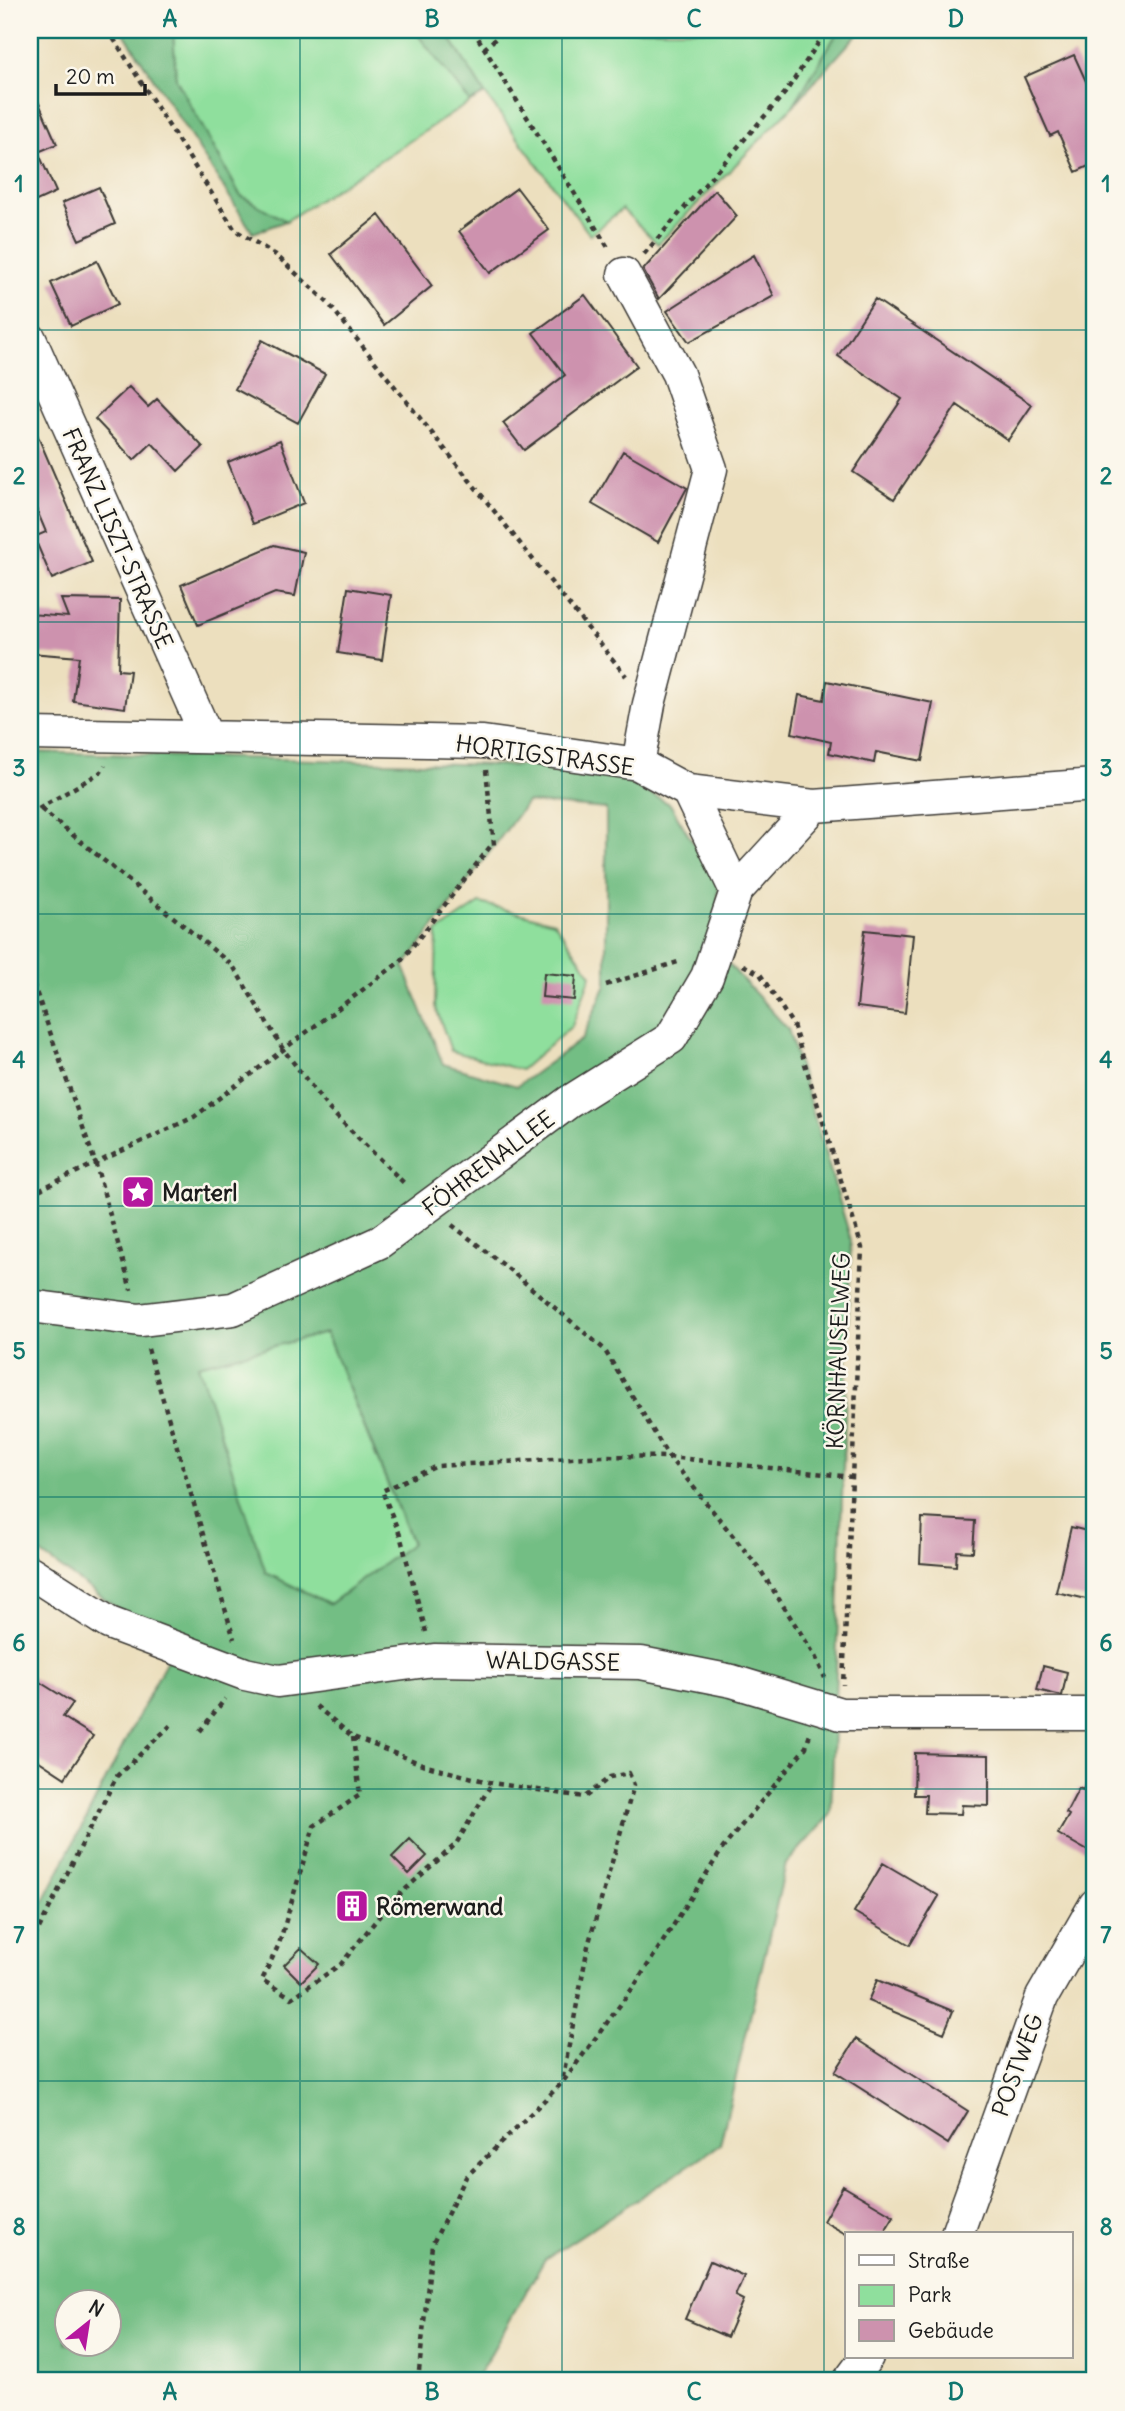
<svg xmlns="http://www.w3.org/2000/svg" width="1125" height="2411" font-family="Delius,sans-serif">
<rect width="100%" height="100%" fill="#fbf7ec"/>
<filter id="ink" filterUnits="userSpaceOnUse"><feTurbulence type="fractalNoise" baseFrequency=".0143" numOctaves="2"/><feDisplacementMap in="SourceGraphic" scale="14" xChannelSelector="R" yChannelSelector="G"/><feConvolveMatrix kernelMatrix="1 2 1 2 8 2 1 2 1" color-interpolation-filters="sRGB"/></filter>
<filter id="wash" filterUnits="userSpaceOnUse"><feTurbulence type="fractalNoise" baseFrequency=".00686" numOctaves="4" result="noise"/><feDisplacementMap in="SourceGraphic" scale="28" xChannelSelector="R" yChannelSelector="G"/><feGaussianBlur stdDeviation="1.57" result="paint"/><feColorMatrix in="noise" values="0 0 0 0 0 0 0 0 0 0 0 0 0 0 0 0 0 1.4 0 .05"/><feComposite in="paint" operator="in"/></filter>
<g filter="url(#wash)">
<rect width="100%" height="100%" fill="#ecdfbe"/>
<path fill="#8fdf9d" stroke="#567e5c" stroke-width="2" d="M 173,30 L 414,30 L 470,102 L 286,221 L 240,195 L 176,79 Z
M 445,30 L 839,30 L 793,106 L 658,244 L 622,209 L 590,235 L 485,94 Z
M 480,903 L 554,922 L 591,975 L 572,1026 L 521,1070 L 451,1051 L 435,1005 L 437,932 Z
M 326,1333 L 412,1544 L 330,1604 L 265,1573 L 197,1365 Z"/>
<path fill="#73be84" stroke="#486d50" stroke-width="2" fill-rule="evenodd" d="M 122,30 L 173,30 L 176,79 L 240,195 L 286,221 L 253,233 Z
M 414,30 L 445,30 L 485,94 L 470,102 Z
M 839,30 L 861,30 L 793,106 Z
M 30,752 L 600,768 L 670,804 L 719,886 L 713,947 L 788,1029 L 851,1240 L 831,1814 L 786,1864 L 720,2145 L 545,2259 L 475,2381 L 30,2381 L 30,1928 L 173,1648 L 30,1546 ZM 527,802 L 606,809 L 606,985 L 582,1039 L 517,1086 L 443,1064 L 404,967 ZM 326,1333 L 412,1543 L 330,1604 L 266,1573 L 198,1365 ZM 66,2302 L 108,2302 L 108,2344 L 66,2344 Z"/>
<g id="blocks">
<path fill="#cd92ae" d="M 1074,55 L 1095,101 L 1095,163 L 1076,172 L 1058,132 L 1050,136 L 1024,77 Z
M 30,83 L 57,144 L 38,152 L 56,192 L 30,204 Z
M 99,187 L 115,224 L 79,240 L 62,203 Z
M 517,188 L 549,230 L 490,273 L 459,231 Z
M 715,190 L 737,216 L 659,299 L 643,270 Z
M 379,215 L 432,286 L 384,325 L 331,254 Z
M 754,255 L 774,296 L 689,342 L 667,311 Z
M 97,261 L 118,304 L 71,326 L 51,283 Z
M 585,295 L 637,366 L 524,450 L 503,423 L 565,375 L 533,333 Z
M 875,299 L 1032,405 L 1008,440 L 957,405 L 894,499 L 853,472 L 902,399 L 838,356 Z
M 262,340 L 325,374 L 298,423 L 235,389 Z
M 129,387 L 148,407 L 157,399 L 203,447 L 178,471 L 152,443 L 134,460 L 95,419 Z
M 30,418 L 92,562 L 52,579 L 34,537 L 46,532 L 30,494 Z
M 280,440 L 304,503 L 253,524 L 228,462 Z
M 623,451 L 687,488 L 658,542 L 592,504 Z
M 274,545 L 304,552 L 295,596 L 275,593 L 198,625 L 181,585 Z
M 348,588 L 391,595 L 382,660 L 338,653 Z
M 61,599 L 120,600 L 118,670 L 130,671 L 125,708 L 73,701 L 79,657 L 30,653 L 30,614 L 68,617 Z
M 827,681 L 933,703 L 922,761 L 876,752 L 874,763 L 829,753 L 831,742 L 792,733 L 799,695 L 824,700 Z
M 865,930 L 913,935 L 905,1013 L 857,1007 Z
M 544,973 L 576,976 L 574,1000 L 542,997 Z
M 922,1518 L 975,1521 L 973,1552 L 957,1551 L 956,1566 L 920,1563 Z
M 1071,1527 L 1095,1533 L 1095,1601 L 1056,1592 Z
M 1043,1666 L 1067,1672 L 1062,1696 L 1037,1690 Z
M 30,1676 L 73,1703 L 63,1717 L 93,1736 L 65,1778 L 30,1755 Z
M 915,1753 L 989,1755 L 989,1806 L 962,1805 L 961,1814 L 925,1813 L 926,1795 L 914,1795 Z
M 1095,1768 L 1095,1855 L 1058,1834 L 1069,1815 L 1066,1813 L 1079,1788 L 1083,1790 Z
M 410,1839 L 427,1856 L 409,1874 L 392,1857 Z
M 883,1863 L 939,1896 L 910,1945 L 854,1912 Z
M 301,1948 L 319,1964 L 301,1982 L 284,1965 Z
M 877,1980 L 953,2011 L 944,2033 L 868,2001 Z
M 856,2039 L 968,2111 L 948,2144 L 835,2072 Z
M 843,2186 L 894,2216 L 883,2234 L 846,2234 L 823,2221 Z
M 710,2261 L 744,2276 L 735,2296 L 743,2300 L 727,2337 L 685,2319 Z"/>
</g>
</g>
<g filter="url(#ink)">
<use href="#blocks" fill-opacity="0" stroke="#3b3934" stroke-width="2"/>
<g fill="none" stroke-linecap="round" stroke-linejoin="round">
<defs>
<path id="street" d="M 624,274 L 678,374 L 711,469 L 649,704 L 638,764
M 30,339 L 207,737
M 30,734 L 483,742 L 638,764 L 688,791 L 814,806 L 1095,785
M 688,791 L 736,891
M 30,1306 L 140,1320 L 233,1309 L 380,1242 L 569,1102 L 671,1038 L 707,977 L 736,891 L 814,806
M 30,1572 L 109,1623 L 245,1674 L 278,1681 L 434,1660 L 641,1663 L 732,1681 L 841,1714 L 1095,1714
M 957,2234 L 1042,1997 L 1095,1905
M 849,2381 L 867,2357"/>
</defs>
<use href="#street" stroke="#3b3934" stroke-width="35"/>
<path stroke="#3b3934" stroke-width="4.5" stroke-dasharray="5 5" stroke-linecap="butt" d="M 108,30 L 235,230 L 276,255 L 328,303 L 626,676
M 473,30 L 609,249
M 484,49 L 505,30
M 644,254 L 785,93 L 827,30
M 486,770 L 494,845
M 41,809 L 233,966 L 283,1049 L 328,1108 L 406,1185
M 30,814 L 101,772 L 105,765
M 743,965 L 760,974 L 793,1025 L 862,1248 L 843,1685
M 30,974 L 96,1165 L 131,1290
M 606,985 L 681,961
M 30,1194 L 194,1117 L 401,961 L 493,843
M 452,1225 L 505,1266 L 604,1349 L 669,1457 L 759,1568 L 814,1654 L 825,1678
M 148,1349 L 234,1639
M 426,1632 L 400,1535 L 382,1491 L 437,1466 L 604,1456 L 669,1457 L 852,1477
M 316,1706 L 353,1737 L 427,1766 L 492,1783 L 585,1797 L 610,1777 L 629,1773 L 634,1785 L 588,1946 L 562,2082
M 200,1731 L 225,1699
M 353,1737 L 360,1795 L 314,1826 L 279,1944 L 262,1980 L 292,1998 L 341,1964 L 390,1903 L 456,1844 L 492,1783
M 30,1946 L 117,1776 L 171,1725
M 418,2381 L 432,2245 L 466,2177 L 562,2083 L 635,1985 L 723,1848 L 806,1747 L 810,1734"/>
<use href="#street" stroke="#fff" stroke-width="32"/>
</g>
</g>
<path fill="none" stroke="#0f766e" stroke-width="2" stroke-opacity="0.55" d="M 300,30 L 300,2381M 562,30 L 562,2381M 824,30 L 824,2381M 30,330 L 1095,330M 30,622 L 1095,622M 30,914 L 1095,914M 30,1206 L 1095,1206M 30,1497 L 1095,1497M 30,1789 L 1095,1789M 30,2081 L 1095,2081"/>
<defs>
<symbol id="sight-square" viewBox="-11 -11 22 22"><rect x="-9" y="-9" width="18" height="18" rx="4" fill="#b5179e" stroke="#fbf7ec"/><path d="M0-6L1.8-2.2L6-1.7L2.9 1.2L3.7 5.4L0 3.3L-3.7 5.4L-2.9 1.2L-6-1.7L-1.8-2.2Z" fill="#fff"/></symbol>
<symbol id="building-square" viewBox="-11 -11 22 22"><rect x="-9" y="-9" width="18" height="18" rx="4" fill="#b5179e" stroke="#fbf7ec"/><path d="M-4-6H4V6H1V3H-1V6H-4ZM-2.5-4.3h1.7v1.8h-1.7ZM.8-4.3h1.7v1.8H.8ZM-2.5-1h1.7V.8h-1.7ZM.8-1h1.7V.8H.8Z" fill="#fff"/></symbol>
</defs>
<g fill-rule="evenodd">
<use href="#sight-square" x="119" y="1173" width="38" height="38"/>
<use href="#building-square" x="333" y="1887" width="38" height="38"/>
</g>
<g text-anchor="middle" dominant-baseline="central" stroke-width="5" stroke-linejoin="round" paint-order="stroke">
<g font-size="23" fill="#1c1c1c" stroke="#fbf7ec">
<text transform="translate(118 538) rotate(66)">FRANZ LISZT-STRASSE</text>
<text transform="translate(545 755) rotate(8)">HORTIGSTRASSE</text>
<text transform="translate(488 1163) rotate(-37)">FÖHRENALLEE</text>
<text transform="translate(838 1351) rotate(-88)">KÖRNHAUSELWEG</text>
<text transform="translate(553 1661) rotate(1)">WALDGASSE</text>
<text transform="translate(1017 2065) rotate(-70)">POSTWEG</text>
</g>
<g font-size="23" font-weight="bold" fill="#1c1c1c" stroke="#fbf7ec" text-anchor="start">
<text x="162" y="1192">Marterl</text>
<text x="376" y="1906">Römerwand</text>
</g>
</g>
<rect width="1125" height="2411" fill="none" stroke="#fbf7ec" stroke-width="77"/>
<rect x="845" y="2232" width="228" height="126" fill="#fbf7ec" stroke="#a29f99" stroke-width="2"/>
<rect x="859" y="2255" width="35" height="10" fill="#ffffff" stroke="#a29f99" stroke-width="2"/>
<text x="908" y="2268" font-size="21" fill="#1c1c1c">Straße</text>
<rect x="859" y="2285" width="35" height="21" fill="#8fdf9d" stroke="#a29f99" stroke-width="2"/>
<text x="908" y="2302" font-size="21" fill="#1c1c1c">Park</text>
<rect x="859" y="2320" width="35" height="21" fill="#cd92ae" stroke="#a29f99" stroke-width="2"/>
<text x="908" y="2338" font-size="21" fill="#1c1c1c">Gebäude</text>
<g transform="translate(88 2323) rotate(30)"><circle r="33" fill="#fbf7ec" stroke="#a29f99" stroke-width="2"/>
<path d="M0-5L12 26L0 18L-12 26Z" fill="#b5179e"/>
<text y="-10" font-size="19" font-weight="bold" text-anchor="middle" fill="#1c1c1c">N</text>
</g>
<path d="M56 84v10h89v-10" fill="none" stroke="#1c1c1c" stroke-width="3.5"/>
<text x="66" y="84" font-size="21" fill="#1c1c1c" stroke="#fbf7ec" stroke-width="5" paint-order="stroke">20 m</text>
<rect x="38" y="38" width="1048" height="2334" fill="none" stroke="#0f766e" stroke-width="2.5"/>
<g font-size="23" text-anchor="middle" font-weight="bold" fill="#0f766e">
<text x="170" y="27">A</text>
<text x="432" y="27">B</text>
<text x="694" y="27">C</text>
<text x="956" y="27">D</text>
<text x="19" y="192">1</text>
<text x="1106" y="192">1</text>
<text x="19" y="484">2</text>
<text x="1106" y="484">2</text>
<text x="19" y="776">3</text>
<text x="1106" y="776">3</text>
<text x="19" y="1068">4</text>
<text x="1106" y="1068">4</text>
<text x="19" y="1359">5</text>
<text x="1106" y="1359">5</text>
<text x="19" y="1651">6</text>
<text x="1106" y="1651">6</text>
<text x="19" y="1943">7</text>
<text x="1106" y="1943">7</text>
<text x="19" y="2235">8</text>
<text x="1106" y="2235">8</text>
<text x="170" y="2400">A</text>
<text x="432" y="2400">B</text>
<text x="694" y="2400">C</text>
<text x="956" y="2400">D</text>
</g>
</svg>
